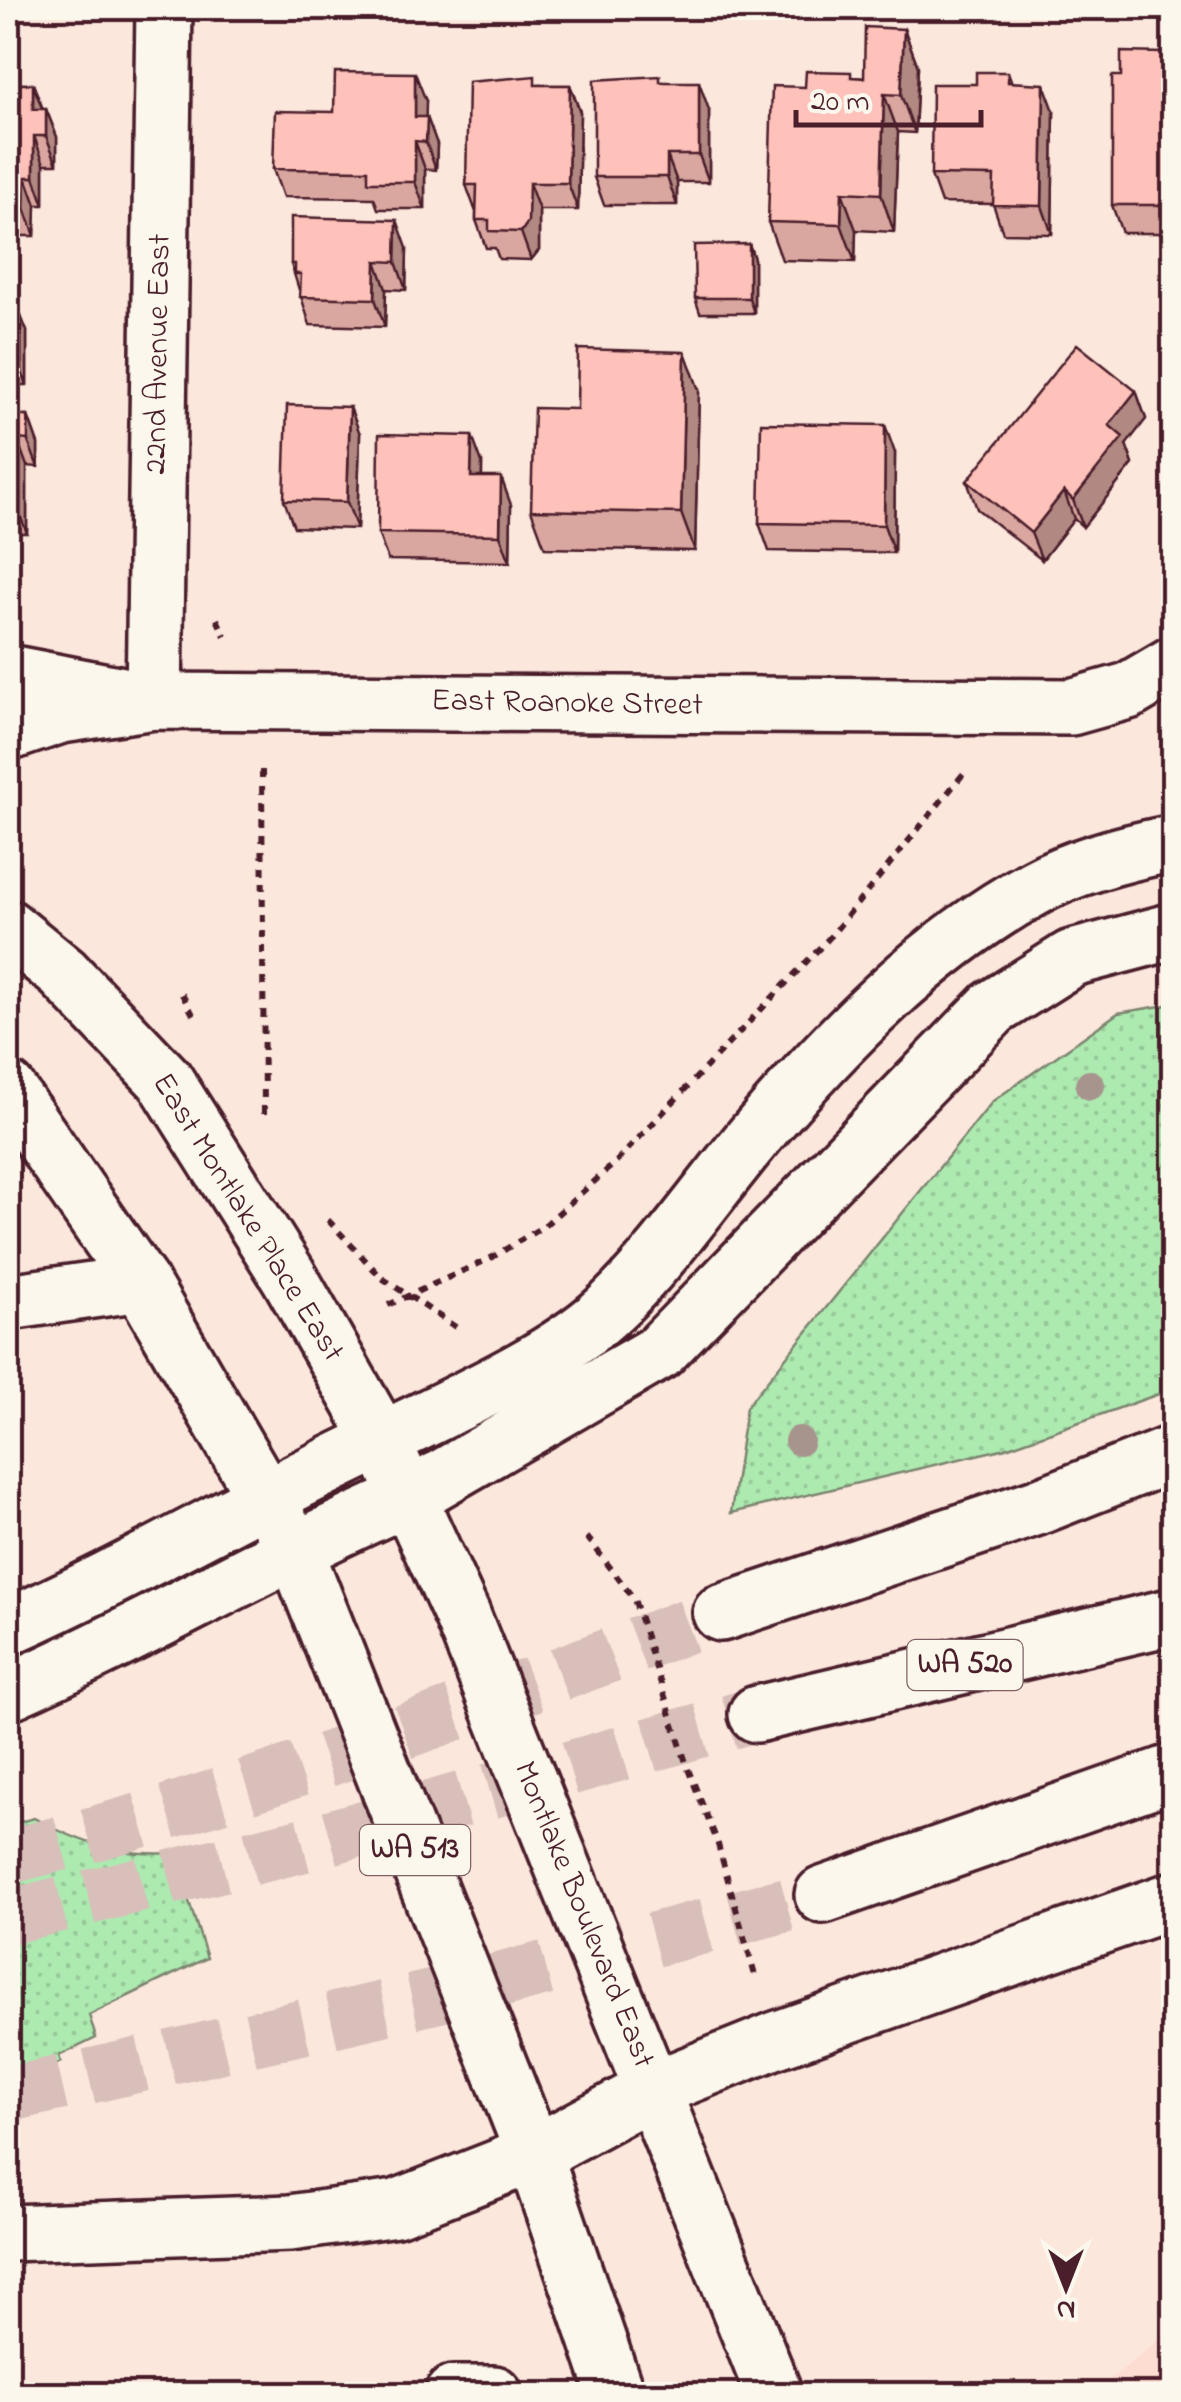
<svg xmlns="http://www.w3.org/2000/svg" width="1181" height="2402" font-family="'Indie Flower',sans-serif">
<defs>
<pattern id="grass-dots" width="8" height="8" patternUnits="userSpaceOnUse" patternTransform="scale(2.5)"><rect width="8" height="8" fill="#aceab0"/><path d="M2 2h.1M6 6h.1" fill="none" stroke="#96c898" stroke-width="1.8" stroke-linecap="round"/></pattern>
</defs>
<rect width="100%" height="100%" fill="#fce7dd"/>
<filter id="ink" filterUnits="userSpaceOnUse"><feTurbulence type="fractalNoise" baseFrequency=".01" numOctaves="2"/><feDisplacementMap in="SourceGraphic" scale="20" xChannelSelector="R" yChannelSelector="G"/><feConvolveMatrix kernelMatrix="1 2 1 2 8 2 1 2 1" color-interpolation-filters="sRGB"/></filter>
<g filter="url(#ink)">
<path fill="#fddcd2" d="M 1173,2329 L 1173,2394 L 1092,2394 Z"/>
<path fill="url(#grass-dots)" stroke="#7b846e" stroke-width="2.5" d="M 1173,1004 L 1173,1389 L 1006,1448 L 731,1513 L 746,1407 L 993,1101 L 1118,1013 Z
M 34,1818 C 99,1853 134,1858 208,1851 L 214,1876 L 186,1892 L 207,1958 L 89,2015 L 96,2038 L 59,2056 L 61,2062 L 35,2076 L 32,2069 L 25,2070 L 31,2095 L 8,2107 L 8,1825 Z"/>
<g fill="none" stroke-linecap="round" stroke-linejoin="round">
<path stroke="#d8bfb9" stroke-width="55" stroke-dasharray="55 28" stroke-linecap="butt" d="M 8,1857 C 252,1795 485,1702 721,1613
M 8,1917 L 307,1844 L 757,1714
M 8,2095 L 463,1990 L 823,1895"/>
<defs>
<path id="street" d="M 154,701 L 164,8
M 8,1302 L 141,1283"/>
<path id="secondary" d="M 8,733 L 61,715 L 154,701 L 1071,707 L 1128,691 L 1174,664
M 8,1627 C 135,1570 255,1499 382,1440
M 8,1692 C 144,1632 272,1557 409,1497"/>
<path id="primary" d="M 8,673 L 154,701
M 8,928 L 63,973 L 165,1080 L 288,1275 L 382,1440 L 462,1615 L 774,2394
M 8,1090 L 141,1283 L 294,1547 L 534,2154 L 616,2394"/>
<path id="highway" d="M 382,1440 C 450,1406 550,1363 606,1312 C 664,1258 707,1192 758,1132 C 838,1039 927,946 1036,887 C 1076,865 1129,852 1174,843
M 409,1497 L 659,1352 L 993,1008 L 1072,958 L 1174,931
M 721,1613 L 1037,1507 L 1174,1453
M 757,1714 L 1174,1616
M 823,1895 L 1174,1772
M 8,2233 L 290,2223 L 396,2208 L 534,2154 L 654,2089 L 776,2040 L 1174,1900
M 453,2394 L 494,2394"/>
</defs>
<use href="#street" stroke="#4a1f2b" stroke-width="62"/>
<use href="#secondary" stroke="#4a1f2b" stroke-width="62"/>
<use href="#primary" stroke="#4a1f2b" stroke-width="62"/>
<use href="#highway" stroke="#4a1f2b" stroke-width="62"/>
<path stroke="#4a1f2b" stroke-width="6" stroke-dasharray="8 8" stroke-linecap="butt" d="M 217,619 L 225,636
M 262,770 L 264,1119
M 182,994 L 197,1022
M 328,1220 L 382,1278 L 460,1330
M 388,1305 L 491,1258 L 544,1226 L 615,1163 L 830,937 L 964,773
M 587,1537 L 634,1599 L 688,1769 L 717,1841 L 756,1979"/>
<use href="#street" stroke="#fbf7ec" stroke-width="55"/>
<use href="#secondary" stroke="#fbf7ec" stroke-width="55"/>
<use href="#primary" stroke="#fbf7ec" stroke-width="55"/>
<use href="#highway" stroke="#fbf7ec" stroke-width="55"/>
</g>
<g fill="#a7958d">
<circle cx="1090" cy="1085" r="15"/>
<circle cx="799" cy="1441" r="15"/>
</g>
<path fill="#daa7a0" stroke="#4a1f2b" stroke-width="2.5" d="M 904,29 L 918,67 L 915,133 L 898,132 L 894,232 L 856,230 L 855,262 L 782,260 L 768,222 L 805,87 L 852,77 L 864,78 Z
M 1008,72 L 1012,83 L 1054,111 L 1052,234 L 1003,233 L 993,204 L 941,203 L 931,175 L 976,84 Z
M 1172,78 L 1174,78 L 1174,233 L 1122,233 L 1112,205 Z
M 663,82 L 709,110 L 709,182 L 677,182 L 677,205 L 604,205 L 594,177 Z
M 8,84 L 33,84 L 43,109 L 46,109 L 57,137 L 57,164 L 44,164 L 44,205 L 36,205 L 35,236 L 8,236 Z
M 538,85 L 570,85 L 580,112 L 578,210 L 539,210 L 539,250 L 531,260 L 499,259 L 495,248 L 486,248 L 476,220 L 476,212 L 466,185 Z
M 426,101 L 425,117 L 437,144 L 436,170 L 425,169 L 425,209 L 378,209 L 374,198 L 283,197 L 273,169 L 334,112 Z
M 749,244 L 754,259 L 754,313 L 700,313 L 695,298 Z
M 407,248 L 406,290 L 386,289 L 385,327 L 310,325 L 291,264 Z
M 8,316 L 27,331 L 27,385 L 8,385 Z
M 699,390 L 695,551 L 545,548 L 531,510 Z
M 1136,391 L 1146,419 L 1126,444 L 1133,464 L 1083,527 L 1074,519 L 1042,560 L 977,509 L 967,481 Z
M 8,410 L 20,416 L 28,416 L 38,444 L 38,467 L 27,466 L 27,533 L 8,533 Z
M 360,434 L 357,529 L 294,527 L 284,500 Z
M 895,453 L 894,553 L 769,551 L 759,523 Z
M 482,463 L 482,477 L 511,505 L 510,562 L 388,560 L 378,533 Z"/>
<path fill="#b28882" stroke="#4a1f2b" stroke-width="2.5" d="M 904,29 L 918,67 L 915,133 L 901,95 Z
M 1163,53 L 1173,80 L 1163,78 Z
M 415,73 L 426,101 L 425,144 L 415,117 Z
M 699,82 L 709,110 L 709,182 L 699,155 Z
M 33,84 L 43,111 L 43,137 L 33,109 Z
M 1044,84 L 1054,111 L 1052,234 L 1042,206 Z
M 570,85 L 580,112 L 578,210 L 568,183 Z
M 884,94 L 898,132 L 894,232 L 881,194 Z
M 46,109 L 57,137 L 57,164 L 46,136 Z
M 427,117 L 437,144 L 436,170 L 426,142 Z
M 34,136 L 44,164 L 44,205 L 34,177 Z
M 415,141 L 425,169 L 425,209 L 415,182 Z
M 667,155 L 677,182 L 677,205 L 667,177 Z
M 26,177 L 36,205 L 35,236 L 25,208 Z
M 529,183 L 539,210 L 539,250 L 531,260 L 521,232 Z
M 842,192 L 856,230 L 855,262 L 841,224 Z
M 397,220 L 407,248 L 406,290 L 396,262 Z
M 749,244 L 754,259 L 754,313 L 749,298 Z
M 376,261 L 386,289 L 385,327 L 375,299 Z
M 21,316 L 27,331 L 27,385 L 21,370 Z
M 685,352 L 699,390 L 695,551 L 681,513 Z
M 1136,391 L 1146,419 L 1126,445 L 1133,464 L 1083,527 L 1073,500 L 1109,425 Z
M 350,407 L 360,434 L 357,529 L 347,502 Z
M 18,410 L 28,436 L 28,416 L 38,444 L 38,467 L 18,416 Z
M 885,425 L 895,453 L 894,553 L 884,525 Z
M 472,436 L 482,463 L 481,505 L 471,477 Z
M 17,439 L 27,466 L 27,533 L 16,506 Z
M 501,477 L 511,505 L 510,562 L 500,535 Z
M 1064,491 L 1074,519 L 1042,560 L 1031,533 Z"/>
<path fill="#fec2ba" stroke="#4a1f2b" stroke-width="2.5" d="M 865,27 L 904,29 L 901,95 L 884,94 L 881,194 L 842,192 L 841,224 L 768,222 L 772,86 L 805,87 L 806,71 L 851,72 L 851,77 L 864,78 Z
M 1121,52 L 1163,53 L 1163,78 L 1174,78 L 1174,205 L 1112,205 L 1112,76 L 1121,76 Z
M 335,72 L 415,73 L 415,117 L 427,117 L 426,142 L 415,141 L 415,182 L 368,182 L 368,170 L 273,169 L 275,111 L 334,112 Z
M 976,72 L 1008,72 L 1008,82 L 1044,84 L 1042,206 L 993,205 L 994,176 L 931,175 L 932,84 L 976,84 Z
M 535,76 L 535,85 L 570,85 L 568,183 L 529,183 L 528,222 L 521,232 L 489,231 L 489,220 L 476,220 L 477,185 L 466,185 L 468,82 Z
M 660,76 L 660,82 L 699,82 L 699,155 L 667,155 L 667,177 L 594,177 L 594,80 Z
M 8,84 L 33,84 L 33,109 L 46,109 L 46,136 L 34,136 L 34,177 L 26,177 L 25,208 L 8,208 Z
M 291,217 L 397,220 L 396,262 L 376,261 L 375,299 L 300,297 L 301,274 L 295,274 L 295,264 L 291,264 Z
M 749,244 L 749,298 L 695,298 L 694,245 Z
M 8,316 L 21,316 L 21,370 L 8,370 Z
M 1077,344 L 1136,391 L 1109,425 L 1123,437 L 1073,500 L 1064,491 L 1031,533 L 967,481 Z
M 578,349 L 685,352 L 681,513 L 531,510 L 534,408 L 577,409 Z
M 287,405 L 350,407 L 347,502 L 284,500 Z
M 8,410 L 18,410 L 18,416 L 28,416 L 28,440 L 17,439 L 16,506 L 8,506 Z
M 761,423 L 885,425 L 884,525 L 759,523 Z
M 379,434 L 472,436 L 471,477 L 501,477 L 500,535 L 378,533 Z"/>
</g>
<g text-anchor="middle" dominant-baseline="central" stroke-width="9" stroke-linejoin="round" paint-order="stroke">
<g fill="#fbf7ec" stroke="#7f6065" stroke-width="2.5">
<rect x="907.5" y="1640" width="115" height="50" rx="8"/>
<rect x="360" y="1825" width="110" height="50" rx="8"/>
</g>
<g font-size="30" font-weight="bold" fill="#4a1f2b">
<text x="965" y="1665">WA 520</text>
<text x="415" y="1850">WA 513</text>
</g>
<g font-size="32" fill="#4a1f2b" stroke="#fbf7ec">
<text transform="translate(159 354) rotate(-89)">22nd Avenue East</text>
<text transform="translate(567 704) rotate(1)">East Roanoke Street</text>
<text transform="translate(247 1218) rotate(58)">East Montlake Place East</text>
<text transform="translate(583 1915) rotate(68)">Montlake Boulevard East</text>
</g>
</g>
<rect width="1181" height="2402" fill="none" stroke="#fbf7ec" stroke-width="40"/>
<rect x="20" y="20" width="1141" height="2362" fill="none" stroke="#4a1f2b" stroke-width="4" filter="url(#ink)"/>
<g transform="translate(1066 2287) rotate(180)" stroke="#fbf7ec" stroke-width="8" paint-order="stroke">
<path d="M0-8L18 38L0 25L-18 38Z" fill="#4a1f2b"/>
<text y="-15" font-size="28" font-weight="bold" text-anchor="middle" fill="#4a1f2b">N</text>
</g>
<path d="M796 110v15h185v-15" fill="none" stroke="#4a1f2b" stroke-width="5"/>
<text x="811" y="110" font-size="30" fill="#4a1f2b" stroke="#fbf7ec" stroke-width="8" paint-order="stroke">20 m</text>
</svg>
